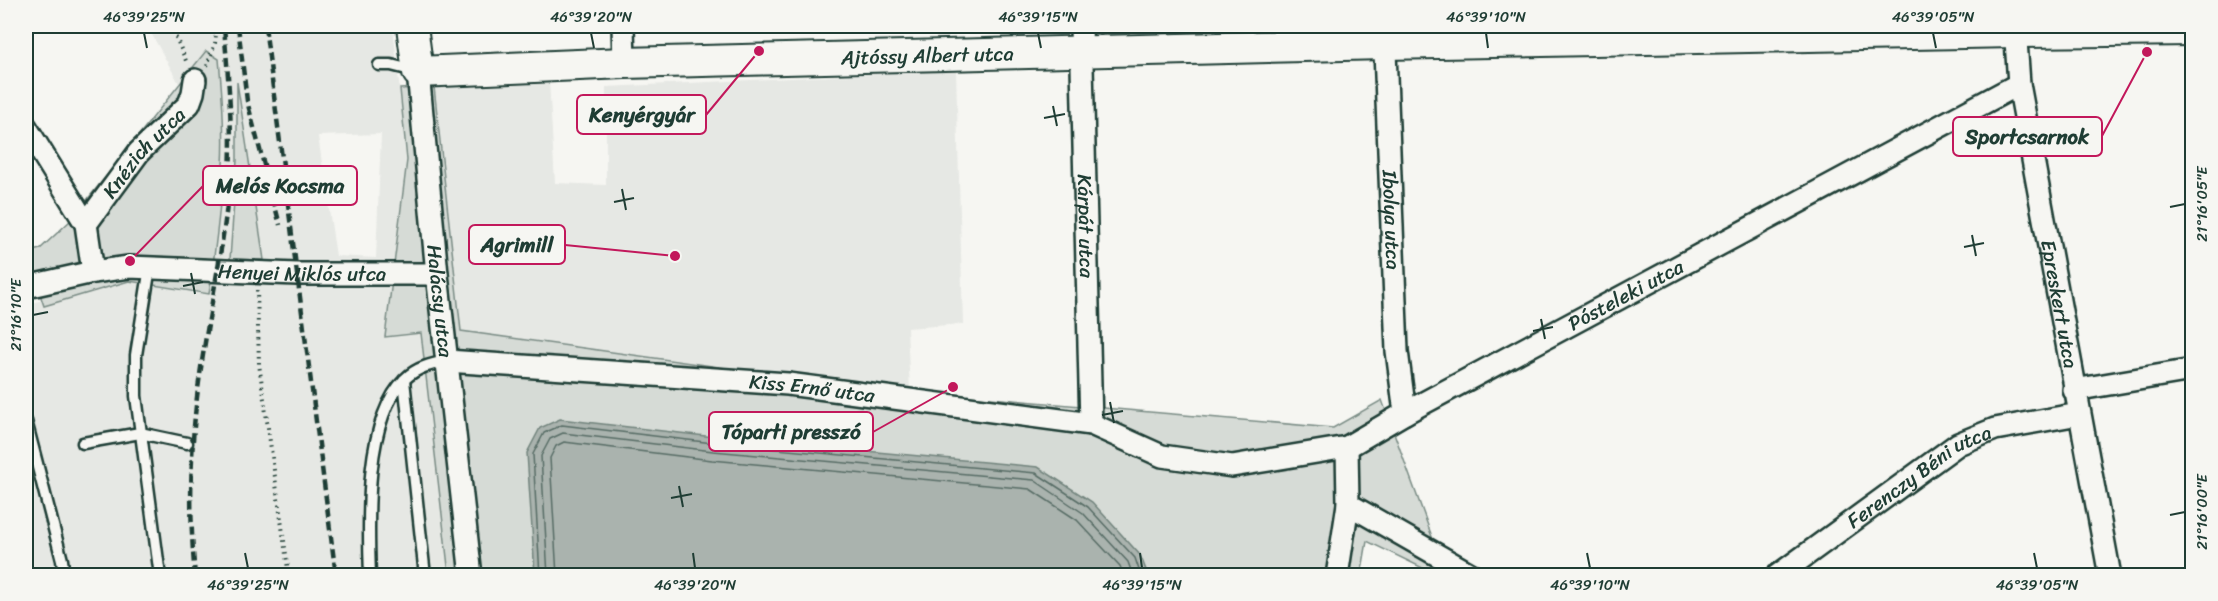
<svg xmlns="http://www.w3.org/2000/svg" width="2218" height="601" font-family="Sriracha,sans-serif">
<rect width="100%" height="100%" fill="#f6f6f2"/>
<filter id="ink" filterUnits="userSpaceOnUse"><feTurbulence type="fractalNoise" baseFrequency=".0167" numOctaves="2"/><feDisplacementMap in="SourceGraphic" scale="12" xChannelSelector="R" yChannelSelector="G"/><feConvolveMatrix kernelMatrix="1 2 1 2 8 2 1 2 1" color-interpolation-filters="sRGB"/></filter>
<g filter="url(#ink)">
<path fill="#e6e8e4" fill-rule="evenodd" d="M 147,26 L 393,26 L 407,160 L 385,336 L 421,332 L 449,575 L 26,575 L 26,304 L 129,281 L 209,294 L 221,205 L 223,164 L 223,113 L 219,59 L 206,51 L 180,85 ZM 238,89 L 264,260 L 230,259 L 237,160 ZM 381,134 L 376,258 L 336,256 L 318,136 Z
M 956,70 L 963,324 L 907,328 L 910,391 L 797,378 L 461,331 L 434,87 L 549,81 L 555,183 L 606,185 L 606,87 Z"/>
<path fill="#d6dbd6" stroke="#7a8c85" stroke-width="1.5" d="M 206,51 L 219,59 C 222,94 225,130 223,165 C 221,208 215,251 209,294 L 129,281 L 44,306 L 26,253 L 40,249 L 71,220 Z
M 237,82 L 264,260 L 230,259 L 237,160 Z
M 434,87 L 461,331 L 797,378 L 910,391 L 1333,428 L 1382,400 L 1446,575 L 1437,575 L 1367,541 L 1361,576 L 449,575 L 421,333 L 385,337 L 407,160 L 400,89 Z"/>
<path fill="#aab3ae" stroke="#72847d" stroke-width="1.5" d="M 560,419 L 714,437 L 1038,467 L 1092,502 L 1140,555 L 1148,575 L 535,575 L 527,453 L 540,428 Z"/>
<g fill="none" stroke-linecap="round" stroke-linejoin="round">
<path stroke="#576c65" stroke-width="1.5" d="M 540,576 L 533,454 L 544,433 L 562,425 L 713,443 L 1036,473 L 1088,507 L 1135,558 L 1141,576
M 548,576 L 541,456 L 550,439 L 563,433 L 713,451 L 1034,480 L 1083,513 L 1128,562 L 1133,576
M 557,576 L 550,458 L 556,446 L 564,442 L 712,460 L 1030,489 L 1077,520 L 1120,566 L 1124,576"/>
<defs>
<path id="service" d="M 379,65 L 391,65 L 415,71
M 150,267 L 136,355 L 136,396 L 160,576
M 404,380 L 425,576
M 26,421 L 62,560 L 64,576
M 83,443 L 140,433 L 187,443
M 370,576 C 368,521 364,419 405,379 C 417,367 432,364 447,361"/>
<g id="minor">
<path d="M 623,26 L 624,63"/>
<path id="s1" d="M 1081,26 L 1091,424"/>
<path id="s2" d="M 1384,26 L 1397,351 L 1405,413"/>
<path id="s3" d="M 2015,26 L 2019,84 L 2110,576"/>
<path id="s4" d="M 418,72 L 437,274 L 471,576"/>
<path d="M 26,127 L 86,224 L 93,272"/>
<path id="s5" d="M 86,224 L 139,152 L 189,104 L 193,93 L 195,80"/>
<path id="s6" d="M 26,287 L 93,272 L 129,267 L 297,274 L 437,274"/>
<path id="s7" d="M 447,361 L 788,384 L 1091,424 L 1162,456 L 1232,466 L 1347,447 L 1405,413 L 2019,84"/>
<path d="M 2074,390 L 2192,370"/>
<path d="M 1348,504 L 1474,576"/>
<path d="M 1337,576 L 1348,504 L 1347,447"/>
<path id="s8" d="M 1777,576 L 1958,444 L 1995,429 L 2079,414"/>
</g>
<g id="secondary">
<path id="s9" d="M 412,26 L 418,72 L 624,63 L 1384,44 L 2015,32 L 2192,30"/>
</g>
</defs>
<use href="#service" stroke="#1f3d34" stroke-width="15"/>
<use href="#minor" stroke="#1f3d34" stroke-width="26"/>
<use href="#secondary" stroke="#1f3d34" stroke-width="34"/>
<path stroke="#1f3d34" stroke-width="4" stroke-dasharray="1.5 4.5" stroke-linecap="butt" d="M 171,26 L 187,63
M 207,66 L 215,43 L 217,26
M 257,290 L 259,364 L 289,576"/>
<use href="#service" stroke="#f6f6f2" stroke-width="10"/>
<use href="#minor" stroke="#f6f6f2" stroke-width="21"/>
<use href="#secondary" stroke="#f6f6f2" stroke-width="30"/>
<path stroke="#1f3d34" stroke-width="4.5" stroke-dasharray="9 4.5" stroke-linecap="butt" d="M 238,26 L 247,101 L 280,225
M 265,26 L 336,576
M 195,576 C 189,513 190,451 198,389 C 207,320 223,254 229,185 C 234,132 228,79 224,26"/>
</g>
</g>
<path fill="none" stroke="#1f3d34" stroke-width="2" d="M 144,33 L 147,48M 591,33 L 594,48M 1038,33 L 1041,48M 1486,33 L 1488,48M 1933,33 L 1936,48M 1053,106 L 1057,126M 1044,118 L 1065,114M 622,189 L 626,210M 614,202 L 634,198M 2170,207 L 2185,204M 1972,235 L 1976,256M 1964,247 L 1984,243M 191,273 L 195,294M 183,286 L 203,282M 33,315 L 48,312M 1541,319 L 1545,339M 1533,331 L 1553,327M 1110,402 L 1114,423M 1102,415 L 1123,411M 679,486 L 683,507M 671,498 L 692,494M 2170,515 L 2185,512M 245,553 L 248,568M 693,553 L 695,568M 1140,553 L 1142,568M 1587,553 L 1590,568M 2034,553 L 2037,568"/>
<g text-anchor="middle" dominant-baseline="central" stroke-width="5" stroke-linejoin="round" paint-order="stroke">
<g font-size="20" fill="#1f3d34" stroke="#f6f6f2">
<text stroke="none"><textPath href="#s9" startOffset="556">Ajtóssy Albert utca</textPath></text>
<text stroke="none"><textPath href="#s5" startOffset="92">Knézich utca</textPath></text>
<text stroke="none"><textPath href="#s2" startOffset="194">Ibolya utca</textPath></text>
<text stroke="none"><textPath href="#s1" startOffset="200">Kárpát utca</textPath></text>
<text stroke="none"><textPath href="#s6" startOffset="278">Henyei Miklós utca</textPath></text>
<text stroke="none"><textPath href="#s7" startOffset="1230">Pósteleki utca</textPath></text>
<text stroke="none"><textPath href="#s4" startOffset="230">Halácsy utca</textPath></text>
<text stroke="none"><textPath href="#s3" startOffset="282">Epreskert utca</textPath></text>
<text stroke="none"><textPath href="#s7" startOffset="366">Kiss Ernő utca</textPath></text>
<text stroke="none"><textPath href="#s8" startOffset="174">Ferenczy Béni utca</textPath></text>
</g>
</g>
<path fill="none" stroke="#c2185b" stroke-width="2" d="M759 51L706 115M2147 52L2102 136M130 261L203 186M675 256L565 245M953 387L873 432"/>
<g fill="#c2185b" stroke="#f6f6f2" stroke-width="2">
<circle cx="759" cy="51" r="6"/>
<circle cx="2147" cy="52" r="6"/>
<circle cx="130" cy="261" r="6"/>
<circle cx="675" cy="256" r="6"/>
<circle cx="953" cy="387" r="6"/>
</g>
<g fill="#f6f6f2" stroke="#c2185b" stroke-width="2">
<rect x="577" y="95" width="129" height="39" rx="6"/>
<rect x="1953" y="117" width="149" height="39" rx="6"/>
<rect x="203" y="166" width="154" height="39" rx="6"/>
<rect x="469" y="225" width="96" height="39" rx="6"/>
<rect x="709" y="412" width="164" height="39" rx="6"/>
</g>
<g font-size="21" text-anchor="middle" font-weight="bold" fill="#1f3d34">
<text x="642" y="122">Kenyérgyár</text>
<text x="2027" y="144">Sportcsarnok</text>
<text x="280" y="193">Melós Kocsma</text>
<text x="517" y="252">Agrimill</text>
<text x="791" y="439">Tóparti presszó</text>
</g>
<rect width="2218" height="601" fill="none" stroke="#f6f6f2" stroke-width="66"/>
<rect x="33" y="33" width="2152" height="535" fill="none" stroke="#1f3d34" stroke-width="2"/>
<g font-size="15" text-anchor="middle" fill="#1f3d34">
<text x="144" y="22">46°39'25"N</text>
<text x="591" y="22">46°39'20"N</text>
<text x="1038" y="22">46°39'15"N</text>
<text x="1486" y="22">46°39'10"N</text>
<text x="1933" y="22">46°39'05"N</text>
<text transform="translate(2202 204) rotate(-90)" y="5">21°16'05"E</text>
<text transform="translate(16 315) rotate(-90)" y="5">21°16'10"E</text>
<text transform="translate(2202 512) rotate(-90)" y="5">21°16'00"E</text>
<text x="248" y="590">46°39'25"N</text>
<text x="695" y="590">46°39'20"N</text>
<text x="1142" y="590">46°39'15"N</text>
<text x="1590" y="590">46°39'10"N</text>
<text x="2037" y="590">46°39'05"N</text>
</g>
</svg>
